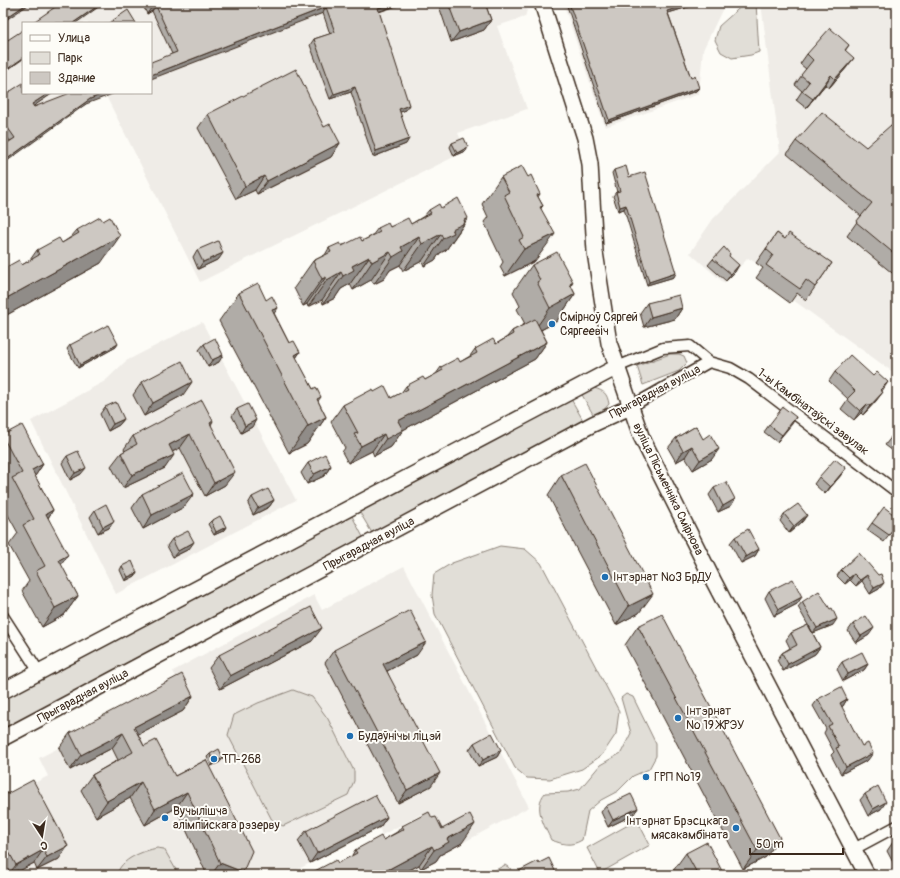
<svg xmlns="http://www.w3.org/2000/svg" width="900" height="878" font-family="Pangolin,sans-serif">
<rect width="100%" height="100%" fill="#fdfcf7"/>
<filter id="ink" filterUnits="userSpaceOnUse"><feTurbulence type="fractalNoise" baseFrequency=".025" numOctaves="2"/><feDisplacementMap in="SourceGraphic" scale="8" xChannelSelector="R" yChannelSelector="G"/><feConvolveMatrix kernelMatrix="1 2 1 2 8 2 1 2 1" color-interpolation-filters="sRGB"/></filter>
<g filter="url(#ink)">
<path fill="#efece7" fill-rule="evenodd" d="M 3,3 L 525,3 L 527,10 L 525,17 L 497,26 L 527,109 L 458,133 L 466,151 L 200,282 L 106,96 L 86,104 L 3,164 ZM 23,23 L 151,23 L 151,93 L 23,93 Z
M 563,3 L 729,3 L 722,10 L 703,50 L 699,94 L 605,127 Z
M 761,3 L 897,3 L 897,375 L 793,300 L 790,303 L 756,278 L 764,268 L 748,258 L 724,283 L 690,253 L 713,219 L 780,152 Z
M 202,322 L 296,500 L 116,594 L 31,421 L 105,381 L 126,361 Z
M 404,566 L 529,807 L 442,854 L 422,814 L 382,835 L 379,827 L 287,875 L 3,875 L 3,804 L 23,789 L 48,776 L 39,758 L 180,685 L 173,671 L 314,595 L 322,610 Z"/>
<path fill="#e1ded7" stroke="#8e847a" d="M 745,3 L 756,3 L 759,52 L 751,55 L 732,58 L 721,52 L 715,40 L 719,26 Z
M 670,354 L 679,354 L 684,356 L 687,363 L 679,371 L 643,385 L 637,366 Z
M 594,388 C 604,391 607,393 609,404 L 601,413 L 594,416 L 581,393 Z
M 571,399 L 584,422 L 372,533 L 359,511 Z
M 352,516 L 363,537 L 3,729 L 3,700 Z
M 500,546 L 525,549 L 541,563 L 619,711 L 616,734 L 602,755 L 582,769 L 550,779 L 527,778 L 515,768 L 435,614 L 432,595 L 434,574 L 452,563 Z
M 293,690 L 312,697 L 328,719 L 354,771 L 354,781 L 348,795 L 283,826 L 272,820 L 228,735 L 234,715 L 258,703 Z
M 626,694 L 633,697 L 656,744 L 656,756 L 649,769 L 633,776 L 618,791 L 601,800 L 588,811 L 582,840 C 570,847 563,844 551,840 C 544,825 533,807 545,793 L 568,792 L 580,789 L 600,765 L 621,753 L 631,733 L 621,698 Z
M 637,820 L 650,845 L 600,873 L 587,848 Z
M 157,848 L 164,849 L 179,875 L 117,875 C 120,859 143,851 157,848 Z
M 505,865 L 511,869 L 513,875 L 486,875 Z"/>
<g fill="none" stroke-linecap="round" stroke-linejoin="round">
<defs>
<path id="street" d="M 617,367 L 663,348 L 690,346 L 709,362 L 730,368 L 749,379 L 897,492
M 630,407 L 709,362
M 3,616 L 39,672
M 854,849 L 897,826"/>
<path id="secondary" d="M 542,3 L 585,138 L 590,164 L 595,252 L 609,343 L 641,436 L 713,580 L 867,875
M 3,691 L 617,367
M 3,738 L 593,424 L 630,407"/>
</defs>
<use href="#street" stroke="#3b2a1e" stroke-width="13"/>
<use href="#secondary" stroke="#3b2a1e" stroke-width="18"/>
<use href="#street" stroke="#fdfcf7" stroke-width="10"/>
<use href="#secondary" stroke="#fdfcf7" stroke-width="15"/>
</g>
<path fill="#b0aca7" stroke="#3b2a1e" d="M 142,3 L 405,3 L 379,12 L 406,110 L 400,112 L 406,144 L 373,157 L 351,92 L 330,99 L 310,45 L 314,39 L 330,34 L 323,13 L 172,54 L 152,11 L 147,14 Z
M 438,3 L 485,3 L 491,20 L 484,30 L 451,42 Z
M 566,3 L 701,3 L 668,13 L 691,78 L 699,88 L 696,91 L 606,123 Z
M 849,45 L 845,51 L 847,67 L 829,88 L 825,85 L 806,108 L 796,100 L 802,91 L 795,85 L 806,69 L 800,64 L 807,54 Z
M 23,93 L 53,93 L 33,106 L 34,107 L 86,104 L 10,141 L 3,132 L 3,96 Z
M 208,114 L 324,127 L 340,143 L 331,157 L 257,194 L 255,190 L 236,199 L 198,128 Z
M 897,130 L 897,277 L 847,236 L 861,216 L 787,154 L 796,141 L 866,147 Z
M 452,143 L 466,151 L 454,156 L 450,147 Z
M 614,170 L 629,177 L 674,277 L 647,285 L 624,209 L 618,211 L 613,196 L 616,192 L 617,192 L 612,173 Z
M 501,177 L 540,194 L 538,197 L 543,206 L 541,208 L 535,261 L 505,276 L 500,267 L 503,262 L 484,222 L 488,217 L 482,204 Z
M 441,208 L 465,223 L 446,250 L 440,253 L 435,260 L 424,266 L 422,261 L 403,271 L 400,265 L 390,270 L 384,279 L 374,284 L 371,280 L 353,290 L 350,284 L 341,289 L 335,298 L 323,304 L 322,300 L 308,307 L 307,304 L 303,306 L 294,288 L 313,261 L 325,255 L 329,248 L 362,241 L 372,236 L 378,228 L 411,224 L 424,216 L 429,210 Z
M 77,230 L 101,263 L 3,317 L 3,269 L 22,265 L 30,260 L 37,250 L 62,243 L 71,237 Z
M 777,233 L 785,239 L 832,263 L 806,300 L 797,293 L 790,303 L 756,278 L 763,268 L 756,263 Z
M 197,250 L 219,259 L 198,269 L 193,257 Z
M 729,256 L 735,272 L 726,281 L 708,265 L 713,259 Z
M 532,265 L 573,282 L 571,286 L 575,294 L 556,322 L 541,330 L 547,342 L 535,359 L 403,430 L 391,447 L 374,456 L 372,451 L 348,463 L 342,452 L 345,448 L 331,422 L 343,405 L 374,392 L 391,398 L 401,393 L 406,386 L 425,380 L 436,374 L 441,367 L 460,362 L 470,356 L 475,349 L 496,344 L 507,337 L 512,331 L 525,324 L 517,309 L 520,306 L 513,292 Z
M 239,293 L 274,313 L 289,343 L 300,352 L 296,358 L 313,389 L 321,397 L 318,401 L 326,417 L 307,444 L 289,453 L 219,321 Z
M 647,303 L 682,308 L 675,319 L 644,327 L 640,313 Z
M 204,344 L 219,362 L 208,367 L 199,350 Z
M 70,345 L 116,347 L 78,368 L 67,349 Z
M 835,372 L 881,391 L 876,401 L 863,415 L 861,413 L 854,420 L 841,409 L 848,399 L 829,381 Z
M 142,382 L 183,395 L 144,416 L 133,395 Z
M 105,407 L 124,419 L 119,425 L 108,431 L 100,414 Z
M 237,409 L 252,427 L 241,433 L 232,416 Z
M 796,417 L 777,442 L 764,432 L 769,425 Z
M 213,421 L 211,425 L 225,485 L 205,496 L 180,448 L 172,452 L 165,468 L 123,488 L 111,466 L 121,453 L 125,451 L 124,449 L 133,436 Z
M 696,426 L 712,459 L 693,470 L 685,457 L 676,462 L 668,448 L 676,438 Z
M 897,430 L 897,454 L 885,445 Z
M 3,435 L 43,464 L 35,476 L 53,510 L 48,518 L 61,565 L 78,596 L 64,615 L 42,627 L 22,591 L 29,581 L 9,545 L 18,533 L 3,506 L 3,491 L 6,487 L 3,482 Z
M 67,456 L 81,474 L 70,480 L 62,463 Z
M 308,463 L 331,466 L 324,476 L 307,484 L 301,473 Z
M 561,475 L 639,613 L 616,625 L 548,495 Z
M 841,475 L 825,494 L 814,484 L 819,477 Z
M 714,488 L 735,499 L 731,506 L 718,512 L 709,495 Z
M 142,494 L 184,507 L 143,529 L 132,508 Z
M 252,497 L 274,500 L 269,507 L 253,515 L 248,504 Z
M 95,510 L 114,521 L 109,528 L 98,533 L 90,517 Z
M 784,514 L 807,515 L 802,522 L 789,533 L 780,521 Z
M 211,521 L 226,527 L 223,531 L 214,535 L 208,524 Z
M 872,523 L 897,525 L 884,542 L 867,530 Z
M 735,537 L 759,549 L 755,556 L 741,563 L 730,543 Z
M 172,539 L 189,549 L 173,557 L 167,546 Z
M 859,553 L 879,589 L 870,594 L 862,581 L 856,586 L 850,580 L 845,584 L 837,576 L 841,570 Z
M 122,566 L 137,573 L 135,576 L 125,581 L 120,570 Z
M 769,591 L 797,604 L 774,616 L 765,598 Z
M 802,602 L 833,625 L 813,633 L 809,626 L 820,647 L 815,654 L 783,671 L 777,660 L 782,653 L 790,648 L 786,640 L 791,633 L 808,625 L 798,607 Z
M 853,624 L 869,635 L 856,643 L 848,631 Z
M 638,626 L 766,857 L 743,869 L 625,645 Z
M 312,641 L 220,689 L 209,668 L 219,655 Z
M 334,650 L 417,655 L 387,671 L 431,786 L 398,803 L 325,663 Z
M 842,662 L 868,664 L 864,670 L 843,681 L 837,669 Z
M 193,696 L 183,711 L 138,734 L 144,746 L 175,776 L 206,760 L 242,875 L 207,875 L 176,808 L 145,825 L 130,798 L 96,817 L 81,790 L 92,775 L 118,760 L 112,748 L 70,770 L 59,748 L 70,733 Z
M 818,699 L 847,699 L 843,706 L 841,707 L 868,760 L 841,774 L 831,755 L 834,752 L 824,733 L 826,729 L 813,706 Z
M 474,743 L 501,750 L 497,757 L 478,766 L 469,750 Z
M 210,754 L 223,758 L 220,762 L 211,766 L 207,757 Z
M 865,794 L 881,809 L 868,816 L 860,800 Z
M 3,796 L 59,859 L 37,870 L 34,863 L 19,871 L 21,875 L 5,875 L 3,872 Z
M 606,806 L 638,808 L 633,815 L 608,827 L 601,812 Z
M 387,817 L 380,827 L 310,863 L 298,841 L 306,831 Z
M 432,818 L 442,829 L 462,843 L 440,855 L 436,861 L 421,869 L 419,865 L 400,875 L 309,875 L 309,874 L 338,863 L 351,857 L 355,850 L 383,840 L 397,832 L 402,826 Z
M 897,840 L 897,870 L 887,851 L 893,842 Z
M 686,853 L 724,875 L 670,875 Z"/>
<path fill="#908c88" stroke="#3b2a1e" d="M 28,3 L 31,3 L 3,22 L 3,20 Z
M 102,3 L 104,3 L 76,23 L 73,23 Z
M 393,3 L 405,3 L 374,13 L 378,8 Z
M 693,3 L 701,3 L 665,14 L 667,11 Z
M 156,6 L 152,11 L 147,14 L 151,8 Z
M 326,7 L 323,13 L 151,79 L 151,75 Z
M 491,20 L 484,30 L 451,42 L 459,32 Z
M 23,58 L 23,59 L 3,73 L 3,72 Z
M 854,58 L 847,67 L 829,88 L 835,79 Z
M 831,75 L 825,85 L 806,108 L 813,99 Z
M 355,87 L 351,92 L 330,99 L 334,94 Z
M 699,88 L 696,91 L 606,123 L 609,120 Z
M 49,93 L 53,93 L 28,110 L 32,104 Z
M 105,93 L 115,93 L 86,104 L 3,164 L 3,162 L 90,99 Z
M 409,105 L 406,110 L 395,114 L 399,109 Z
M 409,139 L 406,144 L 373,157 L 376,151 Z
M 340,143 L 331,157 L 257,194 L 267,181 Z
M 468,147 L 466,151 L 454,156 L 457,153 Z
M 264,176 L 255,190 L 236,199 L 245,186 Z
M 626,205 L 624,209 L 618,211 L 620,207 Z
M 468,218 L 446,250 L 440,253 L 435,260 L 424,266 L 443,238 L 452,229 L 464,220 Z
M 441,234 L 422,261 L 403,271 L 422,244 Z
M 555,234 L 535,261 L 505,276 L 524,249 Z
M 120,236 L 101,263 L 3,317 L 3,300 Z
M 419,237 L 400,265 L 390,270 L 384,279 L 374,284 L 393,257 L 401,247 Z
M 390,252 L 371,280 L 353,290 L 372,262 Z
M 223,253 L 219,259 L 198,269 L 203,262 Z
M 369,257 L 350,284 L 341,289 L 335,298 L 323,304 L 343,276 L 352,266 Z
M 739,265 L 735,272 L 726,281 L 731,274 Z
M 341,272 L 322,300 L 308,307 L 327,280 Z
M 676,273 L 674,277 L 647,285 L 649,282 Z
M 326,277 L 307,304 L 303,306 L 322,279 Z
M 573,282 L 559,303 L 575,294 L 556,322 L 531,335 L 550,308 L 570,284 Z
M 278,308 L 260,333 L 272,310 Z
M 682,308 L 675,319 L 644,327 L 651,317 Z
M 547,342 L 535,359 L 403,430 L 391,447 L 374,456 L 398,421 Z
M 118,344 L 116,347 L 78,368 L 80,365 Z
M 300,352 L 283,377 L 295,355 Z
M 223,355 L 219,362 L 208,367 L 212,360 Z
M 192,382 L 183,395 L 144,416 L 153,403 Z
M 888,382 L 882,391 L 874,399 L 880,390 Z
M 883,392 L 876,401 L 863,415 L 870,406 Z
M 867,404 L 861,413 L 854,420 L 860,411 Z
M 326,417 L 307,444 L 289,453 L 308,426 Z
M 796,417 L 792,424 L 777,442 L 782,435 Z
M 124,419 L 119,425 L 108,431 L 113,424 Z
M 256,420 L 252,427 L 241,433 L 245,426 Z
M 190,434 L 180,448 L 160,458 L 169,445 Z
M 384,434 L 372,451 L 348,463 L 361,446 Z
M 692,446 L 685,457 L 676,462 L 683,451 Z
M 719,449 L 712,459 L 693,470 L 700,460 Z
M 174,455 L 165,468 L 123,488 L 132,475 Z
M 43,464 L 30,484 L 32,470 Z
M 331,466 L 324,476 L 307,484 L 314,474 Z
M 86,468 L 81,474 L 70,480 L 75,473 Z
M 846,468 L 841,475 L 825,494 L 830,487 Z
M 235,472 L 225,485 L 205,496 L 214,483 Z
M 194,494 L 184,507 L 143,529 L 152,515 Z
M 735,499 L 731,506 L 718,512 L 723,506 Z
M 274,500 L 269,507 L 253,515 L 258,508 Z
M 53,510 L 40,530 L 46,514 Z
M 807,515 L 802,522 L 789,533 L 794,526 Z
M 114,521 L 109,528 L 98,533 L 103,527 Z
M 226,527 L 223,531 L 214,535 L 216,532 Z
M 194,542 L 189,549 L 173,557 L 178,551 Z
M 759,549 L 755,556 L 741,563 L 746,557 Z
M 68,555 L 54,575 L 59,560 Z
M 137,573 L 135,576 L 125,581 L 128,577 Z
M 854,574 L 850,580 L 845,584 L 849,578 Z
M 867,575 L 862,581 L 856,586 L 860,580 Z
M 884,583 L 879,589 L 870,594 L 874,588 Z
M 653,594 L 639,613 L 616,625 L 629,606 Z
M 78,596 L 64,615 L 42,627 L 55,608 Z
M 802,597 L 797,604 L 774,616 L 779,609 Z
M 837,619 L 833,625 L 813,633 L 817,628 Z
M 322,628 L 312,641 L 220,689 L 230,676 Z
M 874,628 L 869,635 L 856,643 L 861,636 Z
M 426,642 L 417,655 L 374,678 L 383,664 Z
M 820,647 L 815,654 L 783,671 L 788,664 Z
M 868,664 L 864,670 L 843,681 L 848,674 Z
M 193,696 L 183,711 L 127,740 L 134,727 Z
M 847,699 L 843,706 L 835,710 L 840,703 Z
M 123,733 L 112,748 L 70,770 L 81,755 Z
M 501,750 L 497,757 L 478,766 L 483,760 Z
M 873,753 L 868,760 L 841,774 L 846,767 Z
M 223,758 L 220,762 L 211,766 L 214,762 Z
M 440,773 L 431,786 L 398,803 L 407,790 Z
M 141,782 L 130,798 L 96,817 L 107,801 Z
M 187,792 L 176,808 L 145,825 L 155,809 Z
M 886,802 L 881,809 L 868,816 L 873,809 Z
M 638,808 L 633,815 L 608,827 L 613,820 Z
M 387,817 L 380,827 L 310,863 L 317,853 Z
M 475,824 L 462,843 L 440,855 L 436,861 L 421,869 L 434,850 L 447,839 Z
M 780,838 L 766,857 L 743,869 L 757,850 Z
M 68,846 L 59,859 L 37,870 L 47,857 Z
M 432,846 L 419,865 L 400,875 L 378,875 Z
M 43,850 L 34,863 L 12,875 L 8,875 L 16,865 Z
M 220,863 L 243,872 L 242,875 L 211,875 Z"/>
<path fill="#cdc8c2" stroke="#3b2a1e" d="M 3,3 L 28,3 L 3,20 Z
M 61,3 L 102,3 L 73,23 L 32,23 Z
M 148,3 L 393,3 L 378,8 L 409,105 L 399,109 L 409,139 L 376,151 L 355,87 L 334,94 L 314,39 L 335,32 L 326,7 L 151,75 L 151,62 L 177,52 L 156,6 L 151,8 Z
M 448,3 L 485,3 L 491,20 L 459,32 Z
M 569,3 L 693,3 L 667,11 L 691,78 L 695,76 L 699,88 L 609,120 Z
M 128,10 L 136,23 L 109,23 Z
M 830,28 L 849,45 L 845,50 L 854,58 L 835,79 L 831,75 L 813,99 L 802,91 L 809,82 L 801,75 L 813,60 L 807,54 Z
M 23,30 L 23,58 L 3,72 L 3,43 Z
M 296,69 L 324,127 L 330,124 L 340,143 L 267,181 L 264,176 L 245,186 L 208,114 Z
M 23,83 L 23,93 L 49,93 L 32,104 L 34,107 L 70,93 L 105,93 L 90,99 L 3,162 L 3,146 L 15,138 L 3,121 L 3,96 Z
M 822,112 L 866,147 L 891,125 L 897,130 L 897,256 L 856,222 L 872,203 L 796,141 Z
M 464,138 L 468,147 L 457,153 L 452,143 Z
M 522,166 L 528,177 L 531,175 L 540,194 L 537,195 L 543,206 L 540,207 L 555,234 L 524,249 L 519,240 L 524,237 L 504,195 L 509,192 L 501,177 Z
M 626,166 L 629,177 L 645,172 L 676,273 L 649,282 L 626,205 L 620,207 L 616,192 L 620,191 L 614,170 Z
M 458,198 L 468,218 L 464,220 L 465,223 L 452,229 L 454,233 L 443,238 L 441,234 L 422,244 L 419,237 L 401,247 L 403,251 L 393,257 L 390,252 L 372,262 L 369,257 L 352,266 L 354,270 L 343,276 L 341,272 L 327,280 L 326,277 L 322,279 L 313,261 L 331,252 L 329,248 L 340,243 L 342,246 L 360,237 L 362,241 L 380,232 L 378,228 L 388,223 L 390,227 L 408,218 L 411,224 L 431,213 L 429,210 L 439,204 L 441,208 Z
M 100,217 L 103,221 L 110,217 L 120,236 L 3,300 L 3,269 L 19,260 L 22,265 L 39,255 L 37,250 L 59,238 L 62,243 L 79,233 L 77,230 Z
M 777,233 L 785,239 L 789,233 L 832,263 L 815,287 L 806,280 L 800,289 L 766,265 L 773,255 L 766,249 Z
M 218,241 L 223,253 L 203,262 L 197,250 Z
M 724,247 L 730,254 L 729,256 L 739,265 L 731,274 L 713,259 Z
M 557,252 L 573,282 L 570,284 L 575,294 L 550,308 L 537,282 L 540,280 L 532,265 Z
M 258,283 L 266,300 L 272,296 L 278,308 L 272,310 L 289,343 L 294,341 L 300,352 L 295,355 L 313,389 L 316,387 L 321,397 L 317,399 L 326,417 L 308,426 L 239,293 Z
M 679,295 L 682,308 L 651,317 L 647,303 Z
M 535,319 L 547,342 L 398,421 L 403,430 L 386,439 L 384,434 L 361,446 L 354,434 L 358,433 L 343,405 L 373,389 L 374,392 L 385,386 L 391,398 L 408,389 L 406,386 L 423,377 L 425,380 L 443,370 L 441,367 L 458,358 L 460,362 L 477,353 L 475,349 L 493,339 L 496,344 L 513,334 L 512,331 Z
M 108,325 L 118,344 L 80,365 L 70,345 Z
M 215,338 L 223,355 L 212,360 L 204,344 Z
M 850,355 L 873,376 L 877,372 L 888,382 L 880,390 L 883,392 L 870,406 L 867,404 L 860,411 L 847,399 L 855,391 L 835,372 Z
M 182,361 L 192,382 L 153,403 L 142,382 Z
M 202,400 L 213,421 L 210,423 L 235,472 L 214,483 L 190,434 L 169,445 L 174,455 L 132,475 L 121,453 L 137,444 L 133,436 Z
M 116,402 L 124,419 L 113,424 L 105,407 Z
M 248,404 L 256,420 L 245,426 L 237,409 Z
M 783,407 L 796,417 L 782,435 L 769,425 Z
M 22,425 L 43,464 L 32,470 L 53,510 L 46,514 L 68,555 L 59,560 L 78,596 L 55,608 L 36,571 L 45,566 L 23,525 L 34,519 L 12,478 L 22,473 L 3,437 L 3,435 Z
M 696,426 L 703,439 L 710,434 L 719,449 L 700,460 L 692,446 L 683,451 L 676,438 Z
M 897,430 L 897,444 L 890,438 Z
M 78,451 L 86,468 L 75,473 L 67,456 Z
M 325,454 L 331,466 L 314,474 L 308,463 Z
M 835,459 L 846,468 L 830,487 L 819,477 Z
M 585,463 L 653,594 L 629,606 L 561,475 Z
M 183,473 L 194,494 L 152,515 L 142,494 Z
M 726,482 L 735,499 L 723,506 L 714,488 Z
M 268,489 L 274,500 L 258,508 L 252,497 Z
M 106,504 L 114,521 L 103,527 L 95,510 Z
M 798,504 L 807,515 L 794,526 L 784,514 Z
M 884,507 L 897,517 L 897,525 L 889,535 L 872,523 Z
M 220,516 L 226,527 L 216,532 L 211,521 Z
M 748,529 L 759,549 L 746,557 L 735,537 Z
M 188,531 L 194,542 L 178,551 L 172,539 Z
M 859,553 L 878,575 L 881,574 L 884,583 L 874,588 L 867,575 L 860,580 L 854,574 L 849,578 L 841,570 Z
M 132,561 L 137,573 L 128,577 L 122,566 Z
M 793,579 L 802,597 L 779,609 L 769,591 Z
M 819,591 L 830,609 L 832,608 L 837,619 L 817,628 L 802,602 Z
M 311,607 L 322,628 L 230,676 L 219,655 Z
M 410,610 L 426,642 L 383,664 L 440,773 L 407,790 L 334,650 Z
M 662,614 L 780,838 L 757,850 L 638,626 Z
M 866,616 L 874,628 L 861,636 L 853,624 Z
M 808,625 L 820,647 L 788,664 L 782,653 L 797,645 L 791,633 Z
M 862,652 L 868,664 L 848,674 L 842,662 Z
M 182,674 L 193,696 L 134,727 L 144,746 L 156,740 L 175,776 L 206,760 L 252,851 L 243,872 L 220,863 L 187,792 L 155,809 L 141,782 L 107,801 L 92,775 L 133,752 L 123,733 L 81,755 L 70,733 Z
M 841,687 L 847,699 L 840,703 L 862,746 L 868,743 L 873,753 L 846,767 L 836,748 L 839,747 L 828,726 L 832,724 L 818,699 Z
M 492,733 L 501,750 L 483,760 L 474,743 Z
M 219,749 L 223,758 L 214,762 L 210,754 Z
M 33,780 L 68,846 L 47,857 L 43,850 L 16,865 L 3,841 L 3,796 Z
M 878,786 L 886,802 L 873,809 L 865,794 Z
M 631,794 L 638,808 L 613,820 L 606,806 Z
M 375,795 L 387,817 L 317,853 L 306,831 Z
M 429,812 L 432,818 L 436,817 L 442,829 L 470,814 L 475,824 L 447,839 L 449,842 L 434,850 L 432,846 L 378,875 L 310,875 L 309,874 L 336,860 L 338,863 L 357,853 L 355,850 L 381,836 L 383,840 L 404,829 L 402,826 Z
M 897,840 L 897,850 L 893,842 Z
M 707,842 L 724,875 L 698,875 L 686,853 Z
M 549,858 L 557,875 L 511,875 L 538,861 L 539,863 Z
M 18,870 L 21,875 L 7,875 Z"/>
</g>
<g fill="#1f6fb2" stroke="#fdfcf7" stroke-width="1.5">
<circle cx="552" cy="324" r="4"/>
<circle cx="605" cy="577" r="4"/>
<circle cx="678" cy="718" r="4"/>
<circle cx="350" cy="736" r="4"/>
<circle cx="214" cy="759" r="4"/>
<circle cx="646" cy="777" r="4"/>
<circle cx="165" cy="818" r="4"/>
<circle cx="736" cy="828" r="4"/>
</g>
<g text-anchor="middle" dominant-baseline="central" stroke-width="4" stroke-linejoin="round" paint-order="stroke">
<g font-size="12" fill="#3b2a1e" stroke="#fdfcf7" text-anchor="start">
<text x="560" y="317">Смірноў Сяргей<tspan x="560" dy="14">Сяргеевіч</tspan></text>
<text x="613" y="577">Інтэрнат №3 БрДУ</text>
<text x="686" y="711">Інтэрнат<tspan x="686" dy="14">№ 19 ЖРЭУ</tspan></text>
<text x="358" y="736">Будаўнічы ліцэй</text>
<text x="222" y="759">ТП-268</text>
<text x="654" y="777">ГРП №19</text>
<text x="173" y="811">Вучылішча<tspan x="173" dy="14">алімпійскага рэзерву</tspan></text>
<text x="728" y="821" text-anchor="end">Інтэрнат Брэсцкага<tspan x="728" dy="14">мясакамбіната</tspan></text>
</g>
<g font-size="12" fill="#3b2a1e" stroke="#fdfcf7">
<text transform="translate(655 392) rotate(-28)">Прыгарадная вуліца</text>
<text transform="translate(813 412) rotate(37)">1-ы Камбінатаўскі завулак</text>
<text transform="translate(668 489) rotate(64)">вуліца Пісьменніка Смірнова</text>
<text transform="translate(369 544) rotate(-28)">Прыгарадная вуліца</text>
<text transform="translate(83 696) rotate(-28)">Прыгарадная вуліца</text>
</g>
</g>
<rect width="900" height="878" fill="none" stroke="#fdfcf7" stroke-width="16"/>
<rect x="8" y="8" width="884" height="862" fill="none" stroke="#3b2a1e" stroke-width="1.5" filter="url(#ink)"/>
<rect x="22" y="22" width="130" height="72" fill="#fdfcf7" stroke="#afa8a0"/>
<rect x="30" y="35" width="20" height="6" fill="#fdfcf7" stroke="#afa8a0"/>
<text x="58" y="42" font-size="12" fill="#3b2a1e">Улица</text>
<rect x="30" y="52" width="20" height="12" fill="#e1ded7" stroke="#afa8a0"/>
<text x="58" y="62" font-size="12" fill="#3b2a1e">Парк</text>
<rect x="30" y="72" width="20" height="12" fill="#cdc8c2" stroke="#afa8a0"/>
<text x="58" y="82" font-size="12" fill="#3b2a1e">Здание</text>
<g transform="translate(42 836) rotate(168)" stroke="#fdfcf7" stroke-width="3" paint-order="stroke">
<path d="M0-3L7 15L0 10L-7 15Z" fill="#3b2a1e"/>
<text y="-6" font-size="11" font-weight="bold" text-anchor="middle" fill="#3b2a1e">С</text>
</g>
<path d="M750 848v6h93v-6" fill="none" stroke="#3b2a1e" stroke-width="2"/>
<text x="756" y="848" font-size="12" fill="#3b2a1e" stroke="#fdfcf7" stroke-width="3" paint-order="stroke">50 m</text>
</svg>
